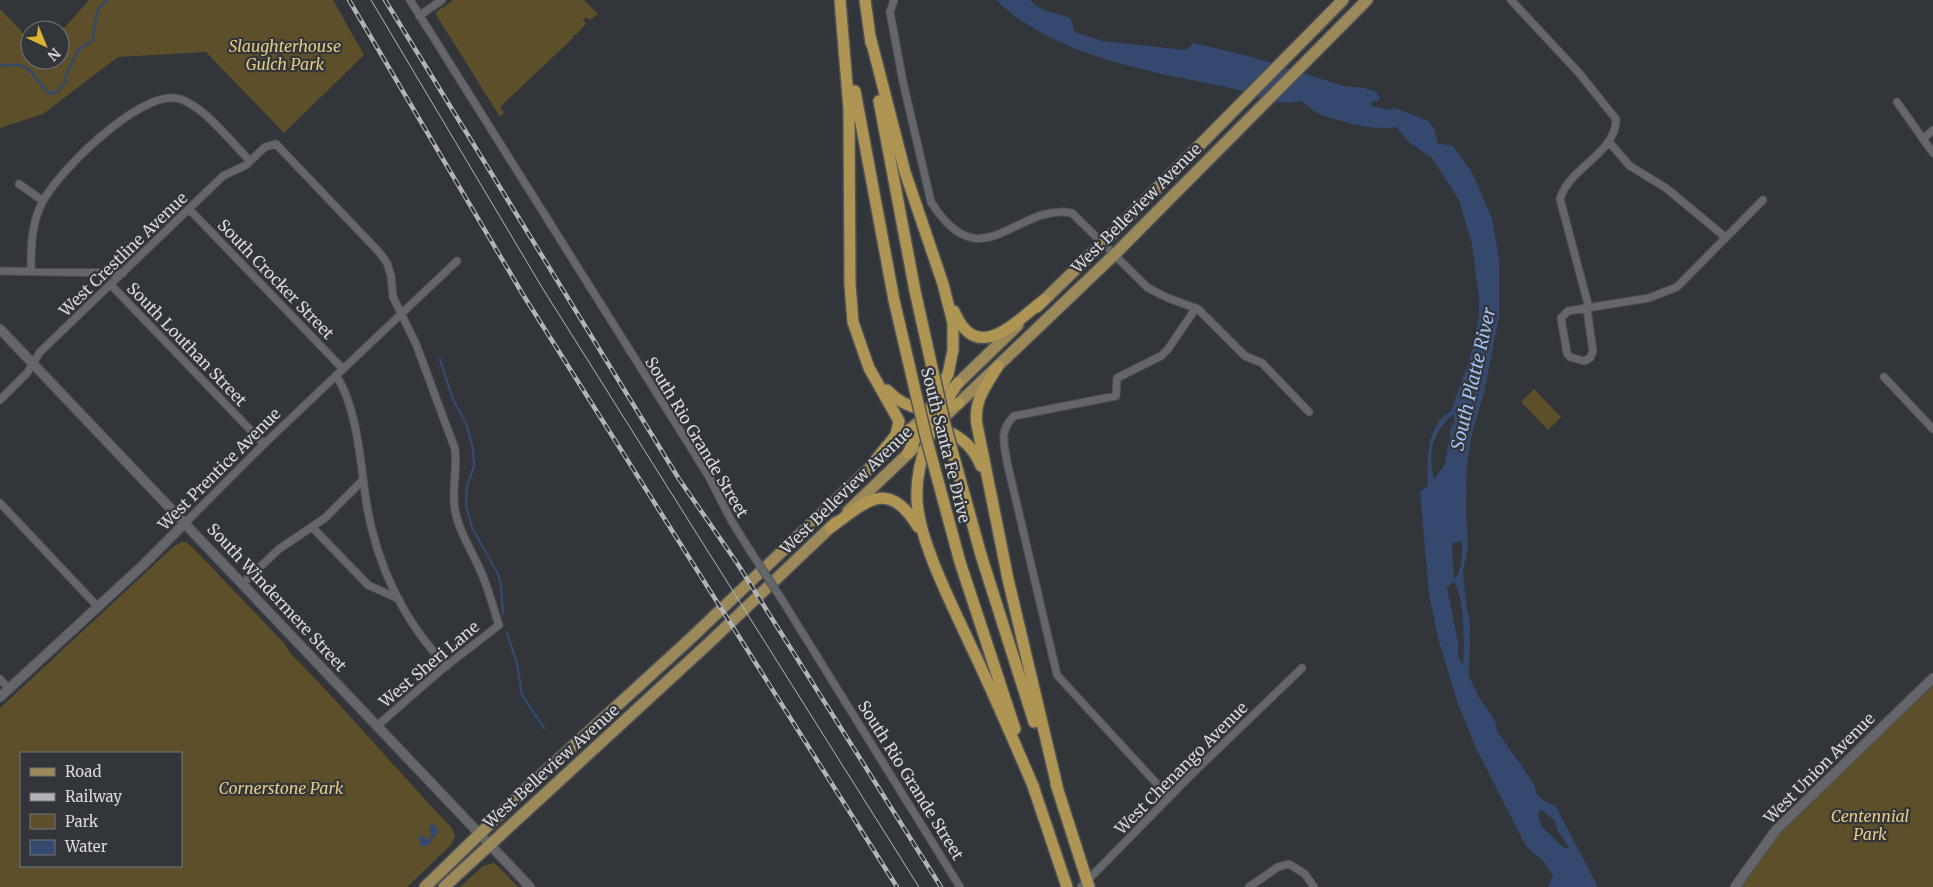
<svg xmlns="http://www.w3.org/2000/svg" width="1933" height="887" font-family="Merriweather,serif">
<rect width="100%" height="100%" fill="#323539"/>
<path fill="#5e4f2b" fill-rule="evenodd" d="M 89,0 L 333,0 L 364,55 L 284,133 L 206,52 L 118,57 L 43,114 L 0,128 L 0,9 L 27,37 L 30,36 L 30,60 L 60,60 L 60,30 L 53,30 L 65,27 Z
M 453,0 L 584,0 L 598,14 L 590,20 L 586,17 L 583,20 L 586,23 L 576,35 L 572,35 L 574,37 L 500,107 L 504,113 L 500,117 L 435,13 Z
M 1534,389 L 1561,417 L 1548,430 L 1521,402 Z
M 182,542 L 186,542 L 191,546 L 284,643 L 291,654 C 347,710 397,771 452,828 L 455,836 L 451,845 L 407,887 L 0,887 L 0,708 L 173,547 ZM 21,753 L 181,753 L 181,866 L 21,866 Z
M 1933,678 L 1933,887 L 1735,887 L 1770,837 Z
M 493,863 L 499,867 L 518,887 L 460,887 L 483,866 Z"/>
<path fill="#35496e" fill-rule="evenodd" d="M 996,0 L 1030,0 C 1043,14 1054,11 1070,18 L 1075,32 L 1102,41 L 1186,50 L 1194,43 L 1252,57 L 1344,86 L 1364,88 L 1375,91 L 1380,98 L 1378,101 L 1372,101 L 1371,106 L 1389,110 L 1395,108 L 1428,121 L 1434,128 L 1438,144 L 1452,145 L 1471,171 L 1492,218 L 1499,258 L 1499,317 L 1484,393 L 1472,433 L 1467,464 L 1466,505 L 1468,547 L 1463,571 L 1466,604 L 1470,622 L 1469,676 L 1479,697 L 1495,721 L 1497,731 L 1534,784 L 1537,795 L 1547,803 L 1555,805 L 1598,887 L 1548,887 L 1553,876 L 1545,863 L 1526,846 L 1476,748 L 1458,704 L 1438,638 L 1429,594 L 1420,492 L 1428,485 C 1427,461 1426,424 1451,411 L 1470,358 L 1479,316 L 1479,298 L 1472,244 L 1459,200 L 1432,158 L 1410,143 L 1396,127 C 1373,131 1341,122 1319,114 C 1312,111 1307,104 1300,101 C 1276,107 1253,93 1230,88 C 1153,72 1055,57 996,0 ZM 1453,414 L 1455,422 L 1451,427 L 1445,464 L 1434,480 C 1427,452 1432,434 1453,414 ZM 1461,541 C 1464,549 1461,577 1454,579 L 1452,548 L 1453,543 ZM 1453,582 C 1464,587 1465,651 1463,664 L 1458,657 L 1458,642 L 1447,588 ZM 1540,809 L 1554,820 L 1558,831 L 1569,848 L 1564,848 L 1542,827 L 1538,816 Z
M 432,824 L 437,827 L 438,832 L 428,846 L 421,846 L 418,837 L 422,836 L 429,840 L 431,835 L 429,828 Z"/>
<g fill="none" stroke-linecap="round" stroke-linejoin="round">
<path stroke="#35496e" stroke-width="2.5" d="M 0,66 C 33,59 31,77 50,94 L 57,92 L 66,82 L 65,77 L 78,50 L 92,41 L 98,9 L 107,0
M 440,359 L 452,397 L 467,426 L 473,449 L 474,466 L 467,486 L 466,505 L 472,528 L 498,574 L 501,585 L 503,614
M 507,632 L 517,664 L 522,695 L 544,728"/>
<defs>
<path id="minor" d="M 410,0 L 708,475 L 731,520 L 751,552
M 894,0 L 890,12 L 903,82 L 931,202 C 982,283 1016,202 1072,213 L 1148,288 L 1168,298 L 1198,309 L 1245,356 L 1262,363 L 1309,412
M 1511,0 L 1579,73 L 1616,119 C 1616,154 1569,167 1560,199 L 1589,308
M 419,16 L 442,0
M 1897,102 L 1933,153
M 1923,139 L 1933,130
M 1609,142 L 1630,166 L 1666,188 L 1725,237
M 19,184 L 43,201
M 189,209 L 343,369
M 0,271 L 123,273
M 31,271 C 31,249 31,228 40,207 C 54,174 138,93 175,98 C 200,101 232,143 250,161
M 111,285 L 264,444
M 1587,309 L 1593,351 L 1590,358 L 1584,361 L 1570,357 L 1567,353 L 1561,318 L 1568,311 L 1649,298 L 1677,287 L 1763,200
M 336,375 C 358,410 360,461 366,500 C 375,561 403,622 447,666
M 1884,377 L 1933,429
M 0,400 L 27,373 L 40,352 L 223,176 L 246,165 L 265,147 L 276,144 L 379,252 L 387,263 L 391,276 L 393,297 L 416,344 L 455,449 C 458,470 451,488 455,510 C 459,532 473,553 482,574 C 489,590 493,608 499,625 L 441,670 L 378,725
M 0,503 L 98,607
M 186,522 L 264,444 L 457,261
M 312,527 L 368,585 L 399,599
M 242,584 L 279,549 L 325,518 L 363,480
M 784,603 L 960,887
M 0,679 L 9,689
M 1169,797 L 1057,675 L 1007,462 C 1004,442 999,431 1014,416 L 1116,396 L 1117,378 L 1161,356 L 1168,349 L 1196,308
M 1081,887 L 1191,775 L 1302,668
M 1249,887 L 1278,867 L 1289,864 L 1305,874 L 1314,887"/>
<path id="tertiary" d="M 0,329 L 530,887
M 0,697 L 142,566 L 186,522
M 1735,887 L 1776,830 L 1933,678"/>
<path id="primary" d="M 1037,307 L 1110,236 L 1343,0
M 951,390 L 1018,325
M 937,424 L 1114,255 L 1367,0
M 848,511 L 914,448
M 425,887 L 526,789 L 690,639 L 916,424
M 444,887 L 710,642 L 836,522"/>
<path id="trunk" d="M 840,0 L 849,109 L 850,284 L 853,322 L 869,368 L 899,421 L 896,435 L 875,461
M 865,0 L 871,43
M 870,36 L 905,172 L 943,284 L 953,323 L 953,350 L 948,374 L 908,453
M 855,91 L 894,300
M 879,101 L 915,291
M 954,311 C 977,366 1015,322 1044,300
M 998,366 C 986,386 973,401 977,425 L 1008,579 L 1058,790
M 958,383 C 936,415 915,459 917,499 C 918,539 952,605 969,642 C 992,690 1013,739 1034,788
M 887,390 C 907,411 933,415 959,403
M 910,429 C 940,422 970,437 981,466
M 830,528 C 866,502 888,477 918,527
M 981,555 L 1034,722
M 960,562 L 1015,729
M 1032,783 L 1067,887
M 1056,784 L 1089,887"/>
</defs>
<use href="#minor" stroke="#4f5155" stroke-width="9"/>
<use href="#tertiary" stroke="#4f5155" stroke-width="11"/>
<use href="#primary" stroke="#4f5155" stroke-width="14"/>
<use href="#trunk" stroke="#4f5155" stroke-width="14"/>
<use href="#minor" stroke="#64666b" stroke-width="7"/>
<use href="#tertiary" stroke="#64666b" stroke-width="9"/>
<use href="#primary" stroke="#9c8959" stroke-width="11"/>
<use href="#trunk" stroke="#ae9553" stroke-width="11"/>
<path stroke="#b2b4b7" stroke-width="1" d="M 371,0 L 543,289 L 919,887"/>
<defs>
<path id="rail" d="M 349,0 L 522,293 L 897,887
M 385,0 L 679,479 L 737,563 L 941,887"/>
</defs>
<use href="#rail" stroke="#b2b4b7" stroke-width="4.5"/>
<use href="#rail" stroke="#323539" stroke-width="2.5" stroke-dasharray="8" stroke-linecap="butt"/>
<defs>
<path id="minor-bridge" d="M 751,552 L 784,603"/>
<path id="trunk-bridge" d="M 915,291 L 944,421 L 981,555
M 894,300 L 925,433 L 960,562"/>
</defs>
<use href="#minor-bridge" stroke="#4f5155" stroke-width="9" stroke-linecap="butt"/>
<use href="#trunk-bridge" stroke="#4f5155" stroke-width="14" stroke-linecap="butt"/>
<use href="#minor-bridge" stroke="#64666b" stroke-width="7"/>
<use href="#trunk-bridge" stroke="#ae9553" stroke-width="11"/>
</g>
<g text-anchor="middle" dominant-baseline="central" stroke-width="4.5" stroke-linejoin="round" paint-order="stroke">
<g font-size="16" font-style="italic" fill="#e7ca81" stroke="#323539">
<text x="285" y="46">Slaughterhouse<tspan x="285" dy="18">Gulch Park</tspan></text>
<text x="281" y="788">Cornerstone Park</text>
<text x="1870" y="816">Centennial<tspan x="1870" dy="18">Park</tspan></text>
</g>
<g font-size="16" fill="#d8d9dc" stroke="#323539">
<text transform="translate(1136 208) rotate(-45)">West Belleview Avenue</text>
<text transform="translate(123 254) rotate(-44)">West Crestline Avenue</text>
<text transform="translate(276 279) rotate(46)">South Crocker Street</text>
<text transform="translate(187 344) rotate(46)">South Louthan Street</text>
<text transform="translate(697 437) rotate(59)">South Rio Grande Street</text>
<text transform="translate(946 445) rotate(76)">South Santa Fe Drive</text>
<text transform="translate(219 469) rotate(-45)">West Prentice Avenue</text>
<text transform="translate(846 490) rotate(-44)">West Belleview Avenue</text>
<text transform="translate(277 597) rotate(47)">South Windermere Street</text>
<text transform="translate(429 664) rotate(-40)">West Sheri Lane</text>
<text transform="translate(551 766) rotate(-42)">West Belleview Avenue</text>
<text transform="translate(1181 768) rotate(-45)">West Chenango Avenue</text>
<text transform="translate(1819 768) rotate(-45)">West Union Avenue</text>
<text transform="translate(911 780) rotate(58)">South Rio Grande Street</text>
</g>
<g font-size="18" font-style="italic" fill="#a4c0f3" stroke="#323539">
<text transform="translate(1473 379) rotate(-77)">South Platte River</text>
</g>
</g>
<rect x="20" y="752" width="162" height="115" fill="#323539" stroke="#74777a"/>
<rect x="30" y="768" width="25" height="8" fill="#9c8959" stroke="#74777a"/>
<text x="65" y="777" font-size="15" fill="#d8d9dc">Road</text>
<rect x="30" y="793" width="25" height="8" fill="#b2b4b7" stroke="#74777a"/>
<text x="65" y="802" font-size="15" fill="#d8d9dc">Railway</text>
<rect x="30" y="814" width="25" height="15" fill="#5e4f2b" stroke="#74777a"/>
<text x="65" y="827" font-size="15" fill="#d8d9dc">Park</text>
<rect x="30" y="840" width="25" height="15" fill="#35496e" stroke="#74777a"/>
<text x="65" y="852" font-size="15" fill="#d8d9dc">Water</text>
<g transform="translate(45 45) rotate(136)"><circle r="24" fill="#323539" stroke="#74777a"/>
<path d="M0-4L9 19L0 12L-9 19Z" fill="#ddb133"/>
<text y="-8" font-size="14" font-weight="bold" text-anchor="middle" fill="#d8d9dc">N</text>
</g>
</svg>
